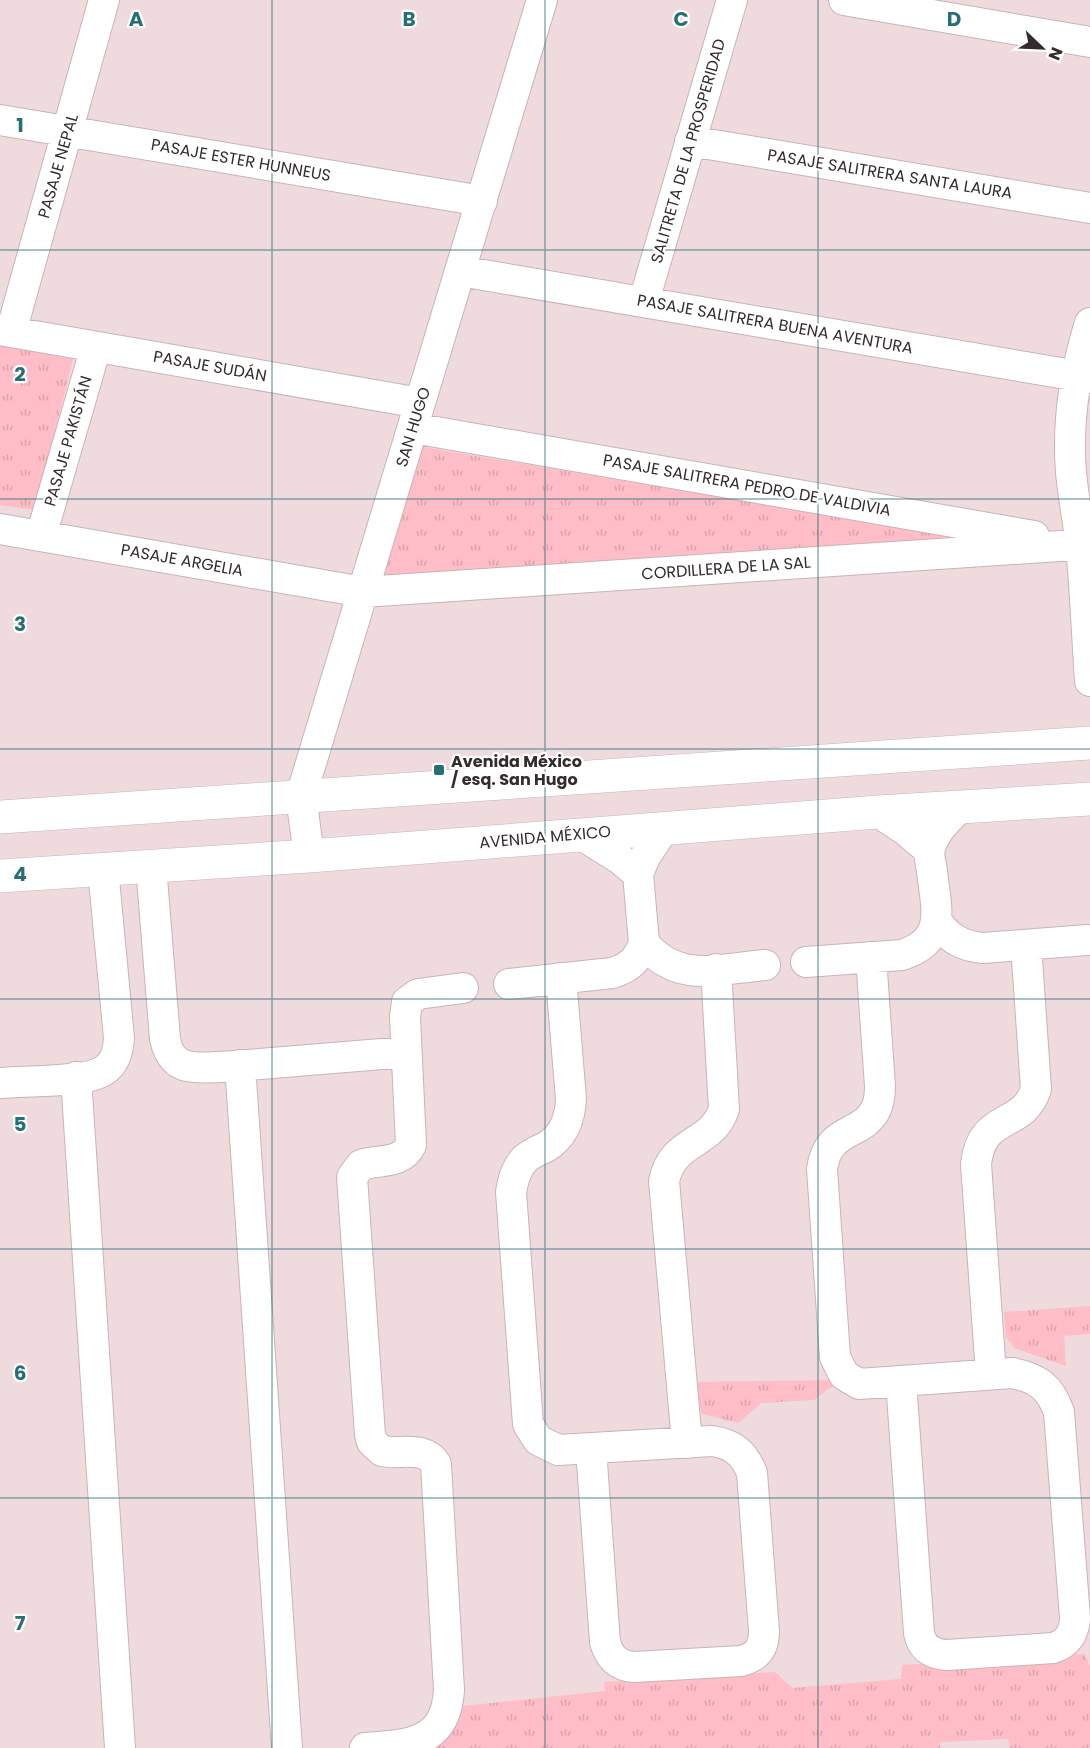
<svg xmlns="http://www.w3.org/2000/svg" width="1090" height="1748" font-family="Poppins,sans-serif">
<defs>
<pattern id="park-tufts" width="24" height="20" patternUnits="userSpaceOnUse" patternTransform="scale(1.5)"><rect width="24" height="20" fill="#febdc7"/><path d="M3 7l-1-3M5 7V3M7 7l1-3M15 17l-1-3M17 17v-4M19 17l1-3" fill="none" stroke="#daa3ab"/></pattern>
</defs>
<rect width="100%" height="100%" fill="#efdadd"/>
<path fill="url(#park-tufts)" d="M 0,346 L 74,356 L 35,510 L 0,505 Z
M 423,447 L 975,540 L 378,583 Z
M 1090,1306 L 1090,1334 L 1064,1336 L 1066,1366 L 1014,1348 L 1006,1337 L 1004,1312 Z
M 840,1380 L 814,1400 L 761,1403 L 739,1423 L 702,1414 L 693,1382 Z
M 1085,1654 L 1090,1667 L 1090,1748 L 1010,1748 L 1008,1739 L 940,1742 L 940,1748 L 430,1748 L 454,1729 L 454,1707 L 605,1691 L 604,1682 L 775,1672 L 792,1688 L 901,1679 L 902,1665 Z"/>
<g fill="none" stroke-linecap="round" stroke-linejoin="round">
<defs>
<path id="minor" d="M 844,0 L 1090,42
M 0,120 L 482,201
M 690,141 L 1090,208
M 460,271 L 1090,378
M 644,301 L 732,0
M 1090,323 C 1075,371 1067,422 1071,472 C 1073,496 1078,520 1081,545 C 1085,590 1087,636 1090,681
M 0,330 L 420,403
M 11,332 L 104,0
M 413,428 L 1034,536
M 0,529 L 363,592 L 1090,544
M 41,536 L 96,347
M 878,812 L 905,830 L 929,850
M 580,834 L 620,859 L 638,874
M 309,856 L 301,796 L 542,0
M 151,866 L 165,1039 C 168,1052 173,1063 187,1066 C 203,1070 242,1065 260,1064 C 309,1060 358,1056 406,1052
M 937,922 C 950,939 962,946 983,948 L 1087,940
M 644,943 C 677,984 719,969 765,965
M 871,957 L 880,1086 C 880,1094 879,1102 876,1109 C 862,1137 828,1126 822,1169 L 835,1357 L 844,1375 L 859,1384 L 1012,1373 C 1038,1378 1050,1387 1059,1412 L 1075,1618 C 1074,1634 1068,1643 1053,1648 L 947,1655 C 932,1654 922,1648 919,1633 L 901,1381
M 806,962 L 902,955 C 948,940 936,909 932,871 C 931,864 928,855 930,848 C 935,831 948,819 960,807
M 561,978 L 571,1099 C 570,1119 564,1136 546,1147 C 539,1150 532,1153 526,1158 C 516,1167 513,1180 511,1192 L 528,1424 L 538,1440 L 558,1450 L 712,1441 C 733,1444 744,1453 752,1473 L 764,1631 C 764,1648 757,1657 741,1661 L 634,1667 C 618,1666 609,1657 605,1642 L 591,1449
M 509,984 L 612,973 C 629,968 638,960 644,943 L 638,874 L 645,857 L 664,828
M 240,1065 L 287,1748
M 76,1077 L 120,1748
M 0,1083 C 23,1081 81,1082 99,1073 C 114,1067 118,1053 119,1038 L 103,869
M 991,1374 L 976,1164 C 982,1111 1023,1130 1036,1089 L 1026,945
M 687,1443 L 664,1181 C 673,1138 712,1146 724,1109 L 716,969
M 365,1748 C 408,1745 446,1744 449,1690 L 436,1464 C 425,1445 400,1455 382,1451 L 372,1442 L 370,1435 L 352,1177 L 361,1165 C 379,1159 401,1165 411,1145 L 405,1017 L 407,1002 L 418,994 L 463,988"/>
<path id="major" d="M 0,817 L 1090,743
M 0,876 L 309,856 L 878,812 L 1090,799"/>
</defs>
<use href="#minor" stroke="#c8b4b6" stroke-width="32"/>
<use href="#major" stroke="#c8b4b6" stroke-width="34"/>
<use href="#minor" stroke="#fff" stroke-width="30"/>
<use href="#major" stroke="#fff" stroke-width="33"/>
</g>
<path fill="none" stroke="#257074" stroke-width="1.5" stroke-opacity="0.55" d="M 272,0 L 272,1748M 545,0 L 545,1748M 818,0 L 818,1748M 0,250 L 1090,250M 0,499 L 1090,499M 0,749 L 1090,749M 0,999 L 1090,999M 0,1249 L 1090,1249M 0,1498 L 1090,1498"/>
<rect fill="#257074" stroke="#fff" stroke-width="2" x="433" y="764" width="12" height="12" rx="3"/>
<g text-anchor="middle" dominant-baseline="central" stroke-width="4.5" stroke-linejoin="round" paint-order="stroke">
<g font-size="16" fill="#332b2c" stroke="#fff">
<text transform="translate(688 151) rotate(-74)">SALITRETA DE LA PROSPERIDAD</text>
<text transform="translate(241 160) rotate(10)">PASAJE ESTER HUNNEUS</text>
<text transform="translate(58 166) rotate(-74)">PASAJE NEPAL</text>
<text transform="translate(890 174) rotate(9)">PASAJE SALITRERA SANTA LAURA</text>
<text transform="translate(775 324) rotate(10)">PASAJE SALITRERA BUENA AVENTURA</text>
<text transform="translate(210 366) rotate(10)">PASAJE SUDÁN</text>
<text transform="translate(413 427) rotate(-73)">SAN HUGO</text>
<text transform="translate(68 441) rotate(-74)">PASAJE PAKISTÁN</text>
<text transform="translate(747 485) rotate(10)">PASAJE SALITRERA PEDRO DE VALDIVIA</text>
<text transform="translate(182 560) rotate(10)">PASAJE ARGELIA</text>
<text transform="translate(726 568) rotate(-4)">CORDILLERA DE LA SAL</text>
<text transform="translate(545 837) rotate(-5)">AVENIDA MÉXICO</text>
</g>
<g font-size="16" font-weight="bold" fill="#332b2c" stroke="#fff" text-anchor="start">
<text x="451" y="761">Avenida México<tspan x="451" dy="18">/ esq. San Hugo</tspan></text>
</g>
</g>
<g font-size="20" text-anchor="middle" font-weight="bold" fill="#257074" stroke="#fff" stroke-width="4.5" stroke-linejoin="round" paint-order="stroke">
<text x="136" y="26">A</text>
<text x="409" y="26">B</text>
<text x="681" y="26">C</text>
<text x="954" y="26">D</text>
<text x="20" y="132">1</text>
<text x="20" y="381">2</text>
<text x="20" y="631">3</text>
<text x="20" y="881">4</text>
<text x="20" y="1131">5</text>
<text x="20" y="1380">6</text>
<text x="20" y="1630">7</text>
</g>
<g transform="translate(1042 48) rotate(113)" stroke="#ffffff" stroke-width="4.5" paint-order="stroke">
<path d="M0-4.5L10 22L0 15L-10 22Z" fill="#332b2c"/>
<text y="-9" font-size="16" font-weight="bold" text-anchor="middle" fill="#332b2c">N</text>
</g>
</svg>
